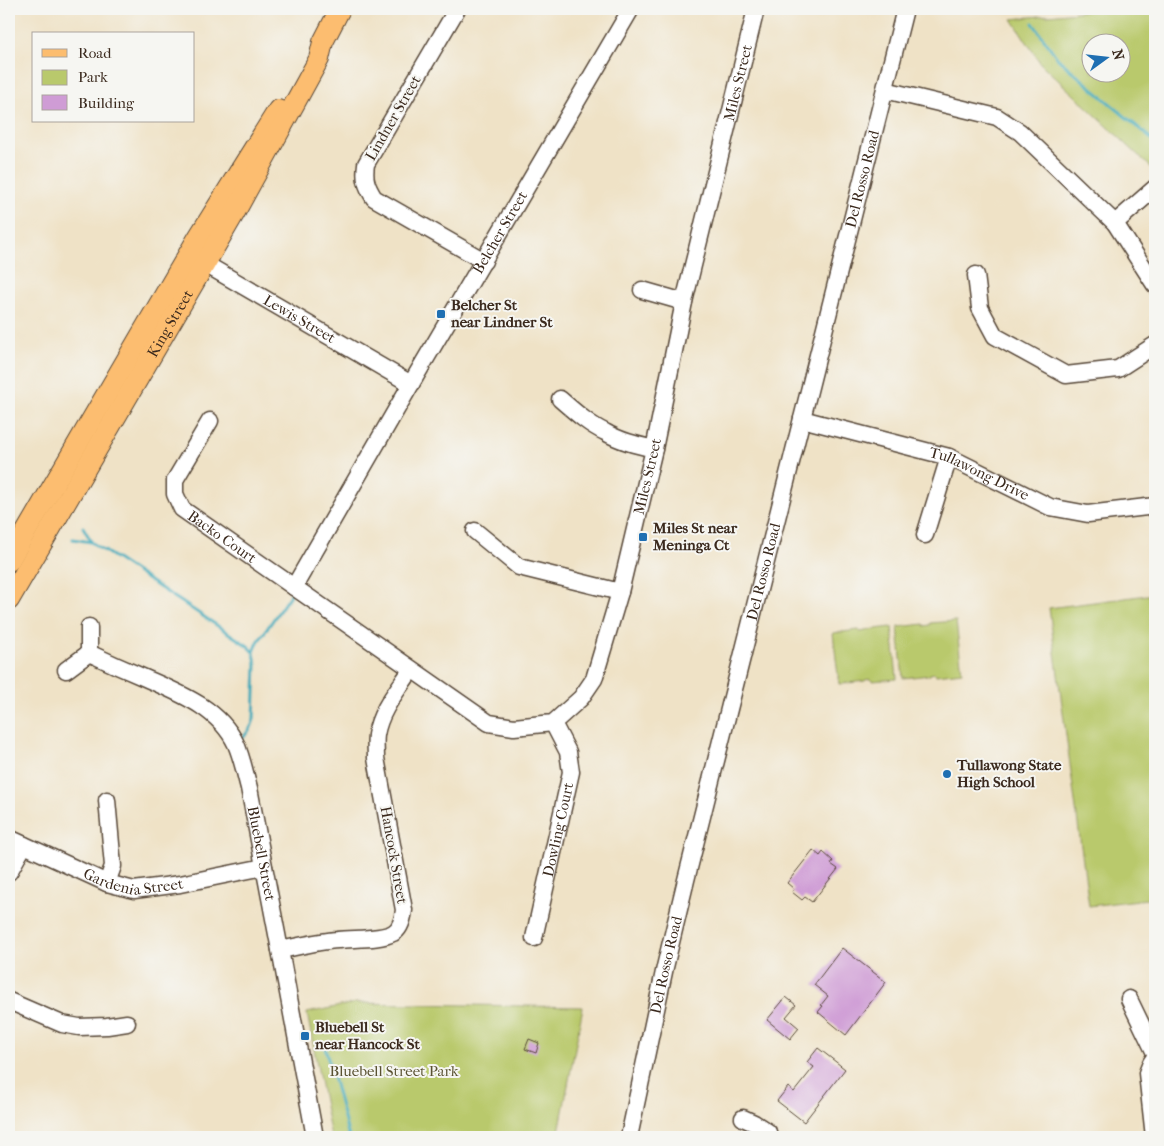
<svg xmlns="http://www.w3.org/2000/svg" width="1164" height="1146" font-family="'IM FELL French Canon',serif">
<rect width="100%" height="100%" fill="#f6f6f2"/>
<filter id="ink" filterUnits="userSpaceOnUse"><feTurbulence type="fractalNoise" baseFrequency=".02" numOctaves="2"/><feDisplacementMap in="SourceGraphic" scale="10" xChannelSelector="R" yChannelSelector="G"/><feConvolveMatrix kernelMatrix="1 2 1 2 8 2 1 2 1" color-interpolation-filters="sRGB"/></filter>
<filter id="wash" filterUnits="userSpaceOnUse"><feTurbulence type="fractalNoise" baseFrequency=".0096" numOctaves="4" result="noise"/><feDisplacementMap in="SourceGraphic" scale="20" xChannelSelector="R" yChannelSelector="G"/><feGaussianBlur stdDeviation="1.12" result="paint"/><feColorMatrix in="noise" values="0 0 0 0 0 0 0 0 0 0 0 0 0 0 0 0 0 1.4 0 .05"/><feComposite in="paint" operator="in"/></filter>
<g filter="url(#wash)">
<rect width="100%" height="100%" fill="#efe2c6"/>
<path fill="#b9c96c" stroke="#7a7a45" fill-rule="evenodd" d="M 1104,9 L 1155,9 L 1155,171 L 1041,64 L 1012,19 ZM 1092,42 L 1122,42 L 1122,72 L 1092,72 Z
M 1155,594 L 1155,898 L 1089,906 L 1049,608 Z
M 956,621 L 962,672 L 936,675 L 935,673 L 930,674 L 930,675 L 903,678 L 898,627 L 924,624 L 924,626 L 930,625 L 930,623 Z
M 892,627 L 897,679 L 872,681 L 871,679 L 865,680 L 865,681 L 839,684 L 833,633 L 859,630 L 860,632 L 866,631 L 866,630 Z
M 355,1003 L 583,1007 L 558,1137 L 331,1137 L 307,1013 Z"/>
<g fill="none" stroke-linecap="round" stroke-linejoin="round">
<path stroke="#3ba9ba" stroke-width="3" d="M 1033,23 L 1058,59 L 1155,142
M 83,527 L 91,541
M 73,539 L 91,542 L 248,646 L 254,653 L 256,664 L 254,719 C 252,728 247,734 240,740
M 254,652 L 258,642 L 292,592
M 325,1047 L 349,1137"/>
</g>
<g id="blocks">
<path fill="#cf9cd5" d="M 813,850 L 820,856 L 823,852 L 833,861 L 831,864 L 838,869 L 812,902 L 805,897 L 802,900 L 792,892 L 794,889 L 787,883 Z
M 842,948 L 886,982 L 846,1035 L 818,1012 L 823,1006 L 821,1005 L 828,996 L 814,985 Z
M 786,997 L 796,1005 L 786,1017 L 799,1028 L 790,1039 L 767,1020 Z
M 529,1039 L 539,1043 L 536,1053 L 525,1049 Z
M 818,1048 L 845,1069 L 804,1122 L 777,1101 L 788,1087 L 794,1092 L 814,1067 L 807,1062 Z"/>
</g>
</g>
<g filter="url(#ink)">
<use href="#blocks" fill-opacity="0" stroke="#564637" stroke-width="1"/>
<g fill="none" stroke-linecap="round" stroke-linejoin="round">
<defs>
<g id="minor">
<path d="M 457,9 L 366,164 C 364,179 366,185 374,198 L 484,261"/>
<path d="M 885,90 L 997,117 L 1020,132 L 1115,223 L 1155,285"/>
<path d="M 1115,223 L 1155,188"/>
<path id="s1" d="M 195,258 L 411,384"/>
<path d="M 976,275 L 980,308 L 995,336 L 1066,375 L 1118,369 L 1155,345"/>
<path d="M 642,290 L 684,302"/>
<path d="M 560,399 C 574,411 588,424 605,432 C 620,441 637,445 654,449"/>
<path id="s2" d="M 802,419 L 949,457 L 1050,507 L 1088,514 L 1155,506"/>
<path id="s3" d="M 210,421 L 175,480 L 175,494 L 182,509 L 489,723 L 514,727 L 553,723 L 581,698 L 594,679 L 620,592 L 654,449 L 684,302 L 756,9"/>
<path d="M 475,531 L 519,567 L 620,592"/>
<path d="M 925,535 L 949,457"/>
<path id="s4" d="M 294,587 L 411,384 L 631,9"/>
<path id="s5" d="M 89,653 C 108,662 126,670 145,678 C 179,693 219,708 236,744 C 242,758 245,773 249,788 L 280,950 L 315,1137"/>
<path d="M 66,670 L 89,653 L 89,627"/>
<path id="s6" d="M 9,838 L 107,883 L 134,890 L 180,884 L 264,867"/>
<path d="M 9,872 L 24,845"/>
<path d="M 107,883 L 113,866 L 107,800"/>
<path id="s7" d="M 534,938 L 571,772 L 568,752 L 553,723"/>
<path d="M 280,950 C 300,946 319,941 338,940 C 353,938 380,940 393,933 C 401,929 403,918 404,910 L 376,758 C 376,751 375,742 376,735 C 380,710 398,690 411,670"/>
<path d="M 1129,999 L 1155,1053"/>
<path d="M 9,1001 L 62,1024 L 79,1027 L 107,1026 L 127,1023"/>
<path d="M 743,1118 L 754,1123 L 768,1132"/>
<path id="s8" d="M 629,1137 L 665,967 L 686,880 L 905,9"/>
<path d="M 1154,1137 L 1147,1073 L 1151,1063 L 1155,1057"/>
</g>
<g id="major">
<path d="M 9,561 L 199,236 L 278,110"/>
<path id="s9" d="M 9,600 L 234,214 L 319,59 L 323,42 L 340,9"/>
</g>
</defs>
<use href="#minor" stroke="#564637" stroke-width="19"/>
<use href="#major" stroke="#564637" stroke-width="22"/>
<use href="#minor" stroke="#fff" stroke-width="16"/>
<use href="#major" stroke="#fcbd6f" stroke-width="20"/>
</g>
</g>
<g fill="#1f6fb2" stroke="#f6f6f2" stroke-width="2">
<rect x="436" y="309" width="10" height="10" rx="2.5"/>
<rect x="638" y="532" width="10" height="10" rx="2.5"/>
<circle cx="947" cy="774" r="5"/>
<rect x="300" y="1031" width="10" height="10" rx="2.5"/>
</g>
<g text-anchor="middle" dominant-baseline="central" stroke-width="4" stroke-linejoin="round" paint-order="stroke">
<g font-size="15" fill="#3b2a1e" stroke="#f6f6f2">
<text stroke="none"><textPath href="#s3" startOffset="1212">Miles Street</textPath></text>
<text transform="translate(393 118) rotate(-60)">Lindner Street</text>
<text stroke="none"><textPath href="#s8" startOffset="986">Del Rosso Road</textPath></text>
<text stroke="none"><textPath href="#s4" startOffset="410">Belcher Street</textPath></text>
<text stroke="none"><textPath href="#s1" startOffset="121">Lewis Street</textPath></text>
<text stroke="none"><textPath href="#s9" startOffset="320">King Street</textPath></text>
<text stroke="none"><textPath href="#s2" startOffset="186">Tullawong Drive</textPath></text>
<text stroke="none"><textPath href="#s3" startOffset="808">Miles Street</textPath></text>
<text stroke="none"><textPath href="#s3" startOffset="148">Backo Court</textPath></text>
<text stroke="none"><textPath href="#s8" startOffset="581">Del Rosso Road</textPath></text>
<text stroke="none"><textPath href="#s7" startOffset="111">Dowling Court</textPath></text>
<text stroke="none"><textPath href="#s5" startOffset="289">Bluebell Street</textPath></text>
<text transform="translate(394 855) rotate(80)">Hancock Street</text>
<text stroke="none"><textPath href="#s6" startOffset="134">Gardenia Street</textPath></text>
<text stroke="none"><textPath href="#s8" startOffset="176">Del Rosso Road</textPath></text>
</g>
<g font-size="15" font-weight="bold" fill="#3b2a1e" stroke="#f6f6f2" text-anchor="start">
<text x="451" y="305">Belcher St<tspan x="451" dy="17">near Lindner St</tspan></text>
<text x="653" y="528">Miles St near<tspan x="653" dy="17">Meninga Ct</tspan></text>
<text x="957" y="765">Tullawong State<tspan x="957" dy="17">High School</tspan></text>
<text x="315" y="1027">Bluebell St<tspan x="315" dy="17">near Hancock St</tspan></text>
</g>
<g font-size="15" fill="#5a5232" stroke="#f6f6f2">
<text x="394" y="1071">Bluebell Street Park</text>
</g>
</g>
<rect width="1164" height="1146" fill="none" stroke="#f6f6f2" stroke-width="30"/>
<rect x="32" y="32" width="162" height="90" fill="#f6f6f2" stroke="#aba49d"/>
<rect x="42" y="49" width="25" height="8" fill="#fcbd6f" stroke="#aba49d"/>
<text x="78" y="58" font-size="15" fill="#3b2a1e">Road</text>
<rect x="42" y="70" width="25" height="15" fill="#b9c96c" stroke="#aba49d"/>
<text x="78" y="82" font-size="15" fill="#3b2a1e">Park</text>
<rect x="42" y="95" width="25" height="15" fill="#cf9cd5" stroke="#aba49d"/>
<text x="78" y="108" font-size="15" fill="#3b2a1e">Building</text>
<g transform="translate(1106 58) rotate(75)"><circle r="24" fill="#f6f6f2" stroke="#aba49d"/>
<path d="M0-4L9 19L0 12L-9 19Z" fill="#1f6fb2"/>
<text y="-8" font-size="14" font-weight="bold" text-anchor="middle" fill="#3b2a1e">N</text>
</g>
</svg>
